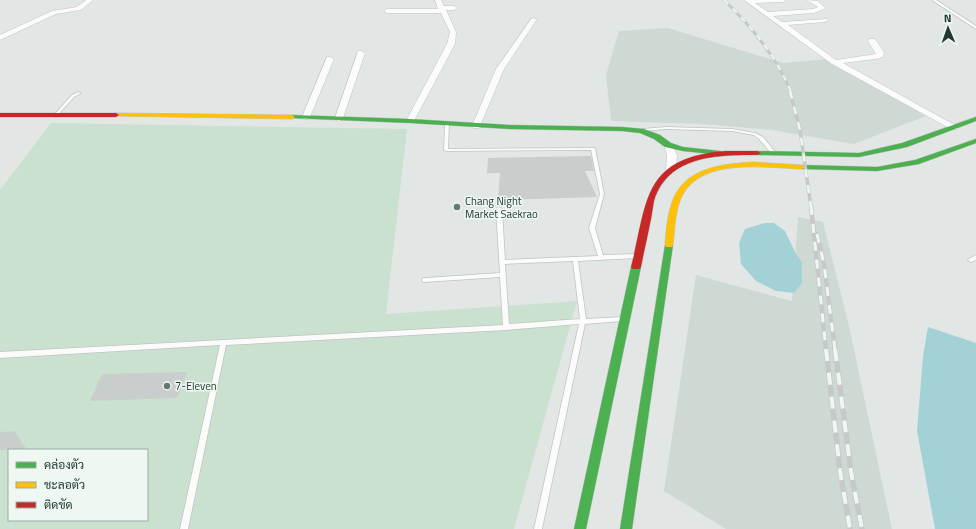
<svg xmlns="http://www.w3.org/2000/svg" width="976" height="529" font-family="'Titillium Web',Sarabun,sans-serif">
<rect width="100%" height="100%" fill="#e2e7e5"/>
<path fill="#cfd9d4" d="M 668,28 L 783,63 L 828,59 L 926,116 L 854,144 L 772,130 L 702,124 L 611,121 L 606,75 L 619,31 Z
M 798,217 L 823,222 L 849,326 L 892,529 L 726,529 L 664,491 L 696,275 L 792,301 Z"/>
<path fill="#cbe1d0" fill-rule="evenodd" d="M 51,123 L 407,129 L 386,314 L 577,301 L 514,529 L 0,529 L 0,190 ZM 9,450 L 147,450 L 147,520 L 9,520 Z"/>
<path fill="#a2d2d6" d="M 765,223 L 774,223 L 785,231 L 796,254 L 802,262 L 802,283 L 794,293 L 776,291 L 756,281 L 741,264 L 739,243 L 745,229 Z
M 928,327 L 976,343 L 976,529 L 935,529 L 917,431 L 923,356 Z"/>
<path fill="#c9cecc" d="M 591,156 L 594,171 L 585,171 L 597,197 L 498,200 L 500,173 L 487,173 L 488,158 Z
M 187,372 L 177,398 L 90,401 L 102,374 Z
M 14,431 L 27,450 L 0,450 L 0,432 Z"/>
<g fill="none" stroke-linecap="round" stroke-linejoin="round">
<defs>
<path id="lane" d="M 932,0 L 936,0 L 976,26 L 976,29 Z
M 78,92 L 81,93 L 74,97 L 56,117 L 54,117 L 54,115 L 72,95 Z
M 445,123 L 447,123 L 449,124 L 448,149 L 595,148 L 604,194 L 595,228 L 603,255 L 638,254 L 641,256 L 638,258 L 578,261 L 586,319 L 623,317 L 625,317 L 626,319 L 625,321 L 623,321 L 585,324 L 542,529 L 534,529 L 579,324 L 506,330 L 226,345 L 188,529 L 180,529 L 220,345 L 0,358 L 0,352 L 503,325 L 500,277 L 425,282 L 423,282 L 422,280 L 423,278 L 425,278 L 500,273 L 496,209 L 499,207 L 502,209 L 505,260 L 598,256 L 589,228 L 600,194 L 591,150 L 446,151 L 444,150 ZM 573,261 L 580,319 L 509,324 L 505,264 Z
M 666,127 L 732,129 L 755,133 L 763,137 L 776,153 L 774,154 L 772,154 L 759,139 L 754,135 L 732,131 L 666,129 L 643,131 L 641,130 L 643,129 Z
M 976,255 L 976,260 L 971,262 L 969,261 L 968,260 L 969,259 Z"/>
<path id="street" d="M 86,0 L 93,0 L 81,10 L 56,14 L 0,40 L 0,35 L 52,11 L 77,7 Z
M 435,0 L 441,0 L 444,6 L 454,6 L 457,8 L 454,10 L 446,10 L 456,32 L 455,44 L 414,121 L 410,124 L 406,121 L 447,44 L 450,32 L 441,13 L 387,13 L 384,11 L 387,9 L 438,9 Z
M 744,0 L 786,0 L 783,2 L 755,3 L 768,12 L 813,9 L 818,7 L 807,0 L 818,1 L 825,8 L 824,9 L 814,13 L 773,16 L 782,22 L 827,19 L 828,20 L 825,22 L 788,25 L 836,60 L 876,54 L 868,41 L 869,39 L 875,39 L 884,52 L 883,57 L 876,59 L 843,63 L 958,127 L 957,129 L 951,129 L 832,64 Z
M 532,18 L 537,19 L 504,69 L 480,126 L 479,128 L 473,128 L 472,126 L 496,69 Z
M 358,51 L 361,51 L 365,53 L 343,118 L 339,121 L 336,120 L 335,118 Z
M 327,57 L 330,57 L 334,59 L 310,117 L 309,119 L 303,119 L 302,117 Z
M 668,142 L 671,143 L 677,155 L 676,170 L 671,173 L 666,170 L 667,155 L 664,145 Z"/>
<path id="fast" d="M 292,115 L 410,119 L 510,125 L 622,127 L 644,129 L 660,135 L 671,143 L 683,147 L 720,151 L 724,153 L 720,155 L 683,151 L 665,147 L 654,139 L 640,133 L 622,131 L 510,129 L 410,123 L 290,118 L 290,116 Z
M 976,117 L 976,121 L 907,147 L 859,157 L 757,155 L 753,153 L 757,151 L 859,153 L 902,143 Z
M 976,139 L 976,143 L 919,164 L 877,171 L 802,169 L 798,167 L 802,165 L 877,167 L 915,160 Z
M 669,242 L 673,245 L 632,529 L 620,529 L 665,245 Z
M 636,264 L 639,265 L 641,267 L 586,529 L 574,529 L 631,267 L 633,265 Z"/>
<path id="slow" d="M 116,113 L 292,115 L 295,117 L 292,119 L 114,116 L 114,114 Z
M 753,162 L 802,165 L 806,167 L 802,169 C 766,168 702,157 682,196 C 675,211 675,229 673,245 L 672,247 L 666,247 L 665,245 C 666,232 667,218 671,205 C 682,168 720,164 753,162 Z"/>
<path id="jam" d="M 0,113 L 116,113 L 119,115 L 116,117 L 0,117 Z
M 725,151 L 757,151 L 761,153 L 757,155 C 718,155 668,155 654,201 C 653,207 652,213 651,219 C 648,235 644,251 641,267 L 639,269 L 633,269 L 631,267 C 648,200 642,158 725,151 Z"/>
</defs>
<use href="#lane" stroke="#bfc4c2" stroke-width="1.5"/>
<use href="#street" stroke="#bfc4c2" stroke-width="1"/>
<use href="#fast" stroke="#bec5c2" stroke-width="1"/>
<use href="#slow" stroke="#bec5c2" stroke-width="1"/>
<use href="#jam" stroke="#bec5c2" stroke-width="1"/>
<use href="#lane" fill="#fbfbfb" fill-rule="evenodd"/>
<use href="#street" fill="#fbfbfb" fill-rule="evenodd"/>
<use href="#fast" fill="#4caf50" fill-rule="evenodd"/>
<use href="#slow" fill="#ffc107" fill-rule="evenodd"/>
<use href="#jam" fill="#c62828" fill-rule="evenodd"/>
<defs>
<path id="rail-far3" d="M 724,0 C 752,27 776,56 791,92"/>
<path id="rail-far2" d="M 790,91 L 800,130 L 811,207"/>
<path id="rail-far1" d="M 811,206 L 826,350
M 817,234 L 824,264 L 835,350"/>
<path id="rail" d="M 826,349 L 840,471 L 850,529
M 835,349 L 851,472 L 862,529"/>
</defs>
<use href="#rail-far3" stroke="#c6c9c8" stroke-width="3"/>
<use href="#rail-far2" stroke="#c6c9c8" stroke-width="3.5"/>
<use href="#rail-far1" stroke="#c6c9c8" stroke-width="4.5"/>
<use href="#rail" stroke="#c6c9c8" stroke-width="5.5"/>
<use href="#rail-far3" stroke="#eff7f3" stroke-width="2" stroke-dasharray="6" stroke-linecap="butt"/>
<use href="#rail-far2" stroke="#eff7f3" stroke-width="2.5" stroke-dasharray="8" stroke-linecap="butt"/>
<use href="#rail-far1" stroke="#eff7f3" stroke-width="3" stroke-dasharray="9" stroke-linecap="butt"/>
<use href="#rail" stroke="#eff7f3" stroke-width="4" stroke-dasharray="12" stroke-linecap="butt"/>
</g>
<g fill="#647771" stroke="#eff7f3" stroke-width="1.5">
<circle cx="457" cy="207" r="4"/>
<circle cx="167" cy="386" r="4"/>
</g>
<g text-anchor="middle" dominant-baseline="central" stroke-width="3" stroke-linejoin="round" paint-order="stroke">
<g font-size="11" fill="#203a32" stroke="#eff7f3" text-anchor="start">
<text x="465" y="201">Chang Night<tspan x="465" dy="13">Market Saekrao</tspan></text>
<text x="175" y="386">7-Eleven</text>
</g>
</g>
<rect x="8" y="449" width="140" height="72" fill="#eff7f3" stroke="#9caba6"/>
<rect x="16" y="462" width="20" height="6" fill="#4caf50" stroke="#9caba6"/>
<text x="44" y="469" font-size="12" fill="#203a32">คล่องตัว</text>
<rect x="16" y="482" width="20" height="6" fill="#ffc107" stroke="#9caba6"/>
<text x="44" y="489" font-size="12" fill="#203a32">ชะลอตัว</text>
<rect x="16" y="502" width="20" height="6" fill="#c62828" stroke="#9caba6"/>
<text x="44" y="509" font-size="12" fill="#203a32">ติดขัด</text>
<g transform="translate(948 28) rotate(358)" stroke="#eff7f3" stroke-width="3" paint-order="stroke">
<path d="M0-3L7 15L0 10L-7 15Z" fill="#203a32"/>
<text y="-6" font-size="11" font-weight="bold" text-anchor="middle" fill="#203a32">N</text>
</g>
</svg>
